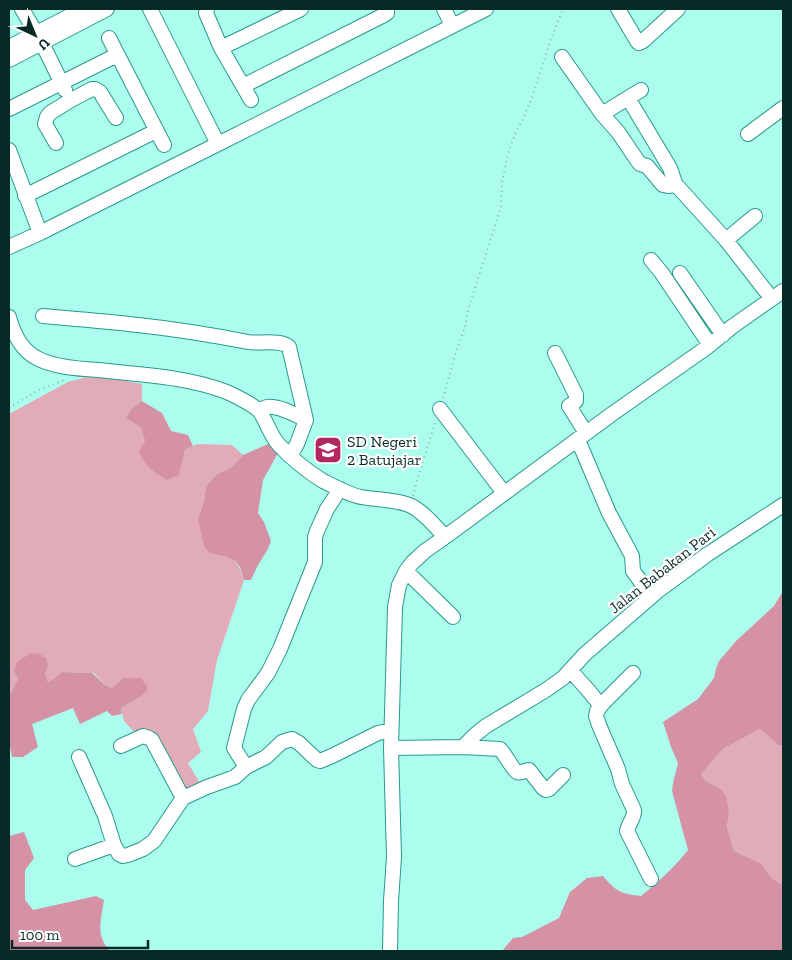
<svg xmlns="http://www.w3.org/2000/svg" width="792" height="960" font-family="'Zilla Slab',serif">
<rect width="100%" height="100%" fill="#adfdef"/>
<path fill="#e1abb8" d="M 87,377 L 115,379 L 142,384 L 142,401 L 131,409 L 126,418 L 141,428 L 145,441 L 178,475 L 185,450 L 197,444 L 232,445 L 243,455 L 232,467 L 217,474 L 206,486 L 204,502 L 198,518 L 210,553 C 232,558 237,557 244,580 L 217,660 L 208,711 L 193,729 L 201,752 L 188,763 L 200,783 L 186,790 L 165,750 L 135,733 L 124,721 L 121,708 L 143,695 L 112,688 L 105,685 L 94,673 L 62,672 L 55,678 L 48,682 L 45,674 L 48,666 L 15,671 L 18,679 L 9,696 L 9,414 L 68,382 Z
M 760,729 L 778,745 L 783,745 L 783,885 C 774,881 766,873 762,864 L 734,851 L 727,827 L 729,812 L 721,789 L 706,781 L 701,774 L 723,749 Z"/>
<path fill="#d592a4" d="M 142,401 L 162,413 L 171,431 L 188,435 L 193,446 L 185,450 L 179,475 L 167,480 C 152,471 146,467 139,451 L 145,441 L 141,428 L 126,418 L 131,409 Z
M 268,444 L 278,453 L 263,480 L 258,513 L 264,522 L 271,541 L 268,549 L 258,565 L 251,580 L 244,580 L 240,567 L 235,561 L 227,557 L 210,553 L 204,546 L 198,518 L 204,502 L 206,486 L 217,474 L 232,467 L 243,455 Z
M 783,591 L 783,745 L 778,745 L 760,729 L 723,749 L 701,774 L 706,781 L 721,789 L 726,796 L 729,813 L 727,827 L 734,851 L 762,864 C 766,873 774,881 783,885 L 783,951 L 502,951 L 513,938 L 522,937 L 559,918 L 570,892 L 587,878 L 603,876 C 615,891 622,894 641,896 C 658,882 674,868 688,850 L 672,791 L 673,783 L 678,763 L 671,747 L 663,722 L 698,699 L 714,678 L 716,669 L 719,661 L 736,641 L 774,606 Z
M 31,653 L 39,654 L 46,658 L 48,666 L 45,674 L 48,682 L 55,678 L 62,672 L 92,673 L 105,685 L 112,688 L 124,678 L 141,678 L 148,688 L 143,695 L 121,708 L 122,714 L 112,716 L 107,711 L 80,724 L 73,708 L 32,724 L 38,747 L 23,757 L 12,757 L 9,740 L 9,696 L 18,679 L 14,671 L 17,662 Z
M 24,832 L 34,858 L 25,870 L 25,900 L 33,910 L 96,896 L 104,900 C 101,919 95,935 110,951 L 123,951 L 9,951 L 9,836 Z"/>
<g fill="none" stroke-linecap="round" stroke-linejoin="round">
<defs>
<path id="minor" d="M 22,9 L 42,43 L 65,90
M 150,9 L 218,144 L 486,9
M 207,9 L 206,13 L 221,48 L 243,86 L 384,15 L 387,13 L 387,9
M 444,9 L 452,25
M 618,9 L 637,41 L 639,43 L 643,41 L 678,9
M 109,38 L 164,145
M 9,47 L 83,9
M 221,48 L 301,9
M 562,57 L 602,114 L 618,132 L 637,160 L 640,164 L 647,166 L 663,185 L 668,186 L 674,185 L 679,188 L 726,240 L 772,299
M 9,60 L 107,9
M 243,86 L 251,100
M 628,98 L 670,168 L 676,186
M 9,109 L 117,55
M 602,114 L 641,90
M 748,134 L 783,108
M 56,143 L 45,124 L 47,117 L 50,113 L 71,100 L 92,89 L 95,89 L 100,92 L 116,118
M 9,150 L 40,233 L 218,144
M 25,196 L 156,131
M 726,240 L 755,216
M 9,247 L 40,233
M 651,260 L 661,272 L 710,345
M 680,273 L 723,335
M 43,316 C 74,319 107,321 138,325 C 175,329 212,335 248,342 C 259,344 281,339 289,347 L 306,420 L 297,444 L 290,456
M 9,317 C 13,332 21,349 35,357 C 51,367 79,369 98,370 C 140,375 184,376 224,391 C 232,394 256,406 260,412 C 267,422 270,435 279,445 C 291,458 307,471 323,481 C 331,485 352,496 361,497 C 376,500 394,499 409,505 C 422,510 436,527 445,537
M 555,353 L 576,395 L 576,401 L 569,406 L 586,433
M 440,409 L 504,493
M 259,410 C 262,409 264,408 267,407 C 278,405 296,415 306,420
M 578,440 L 609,513 L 632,556 L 633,571 L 651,596
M 406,571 L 453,617
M 570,670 L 588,690 L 601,706
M 633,673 L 603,703 L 597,711 L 596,716 L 599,725 L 618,769 L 622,784 L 634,810 C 635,818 628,824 627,831 L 651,879
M 121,746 L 143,736 L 149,738 L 152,740 L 183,798
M 463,747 L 500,749 C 505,754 513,770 517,772 C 521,774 525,770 529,770 L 543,788 L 546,790 L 549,789 L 563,775
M 391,748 L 463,747 L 476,734 L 486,726 L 546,690 L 563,678 L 585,654 L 659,590 L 708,554 L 783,505
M 79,757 L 105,816 L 114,845 L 119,854 L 123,856 L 128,855 L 143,849 L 154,841 L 183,798 L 207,787 L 235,777 L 246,767 L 266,757 L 282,742 L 292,739 L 299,743 L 317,760 L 320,761 L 332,756 L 378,733 L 391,730
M 246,767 L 234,748 L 244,709 L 248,700 L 268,673 L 280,649 L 315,562 L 315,537 L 317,531 L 327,509 L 340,489
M 75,859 L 114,845
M 390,951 L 391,901 L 394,857 L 391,748 L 395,607 L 399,585 L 406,571 L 412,563 L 425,551 L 445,537 L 612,414 L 706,348 L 733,326 L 783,291"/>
</defs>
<use href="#minor" stroke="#279a8b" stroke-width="16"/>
<path stroke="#79bcb0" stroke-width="2" stroke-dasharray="1 4" stroke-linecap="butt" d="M 443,398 L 456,352 L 465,327 L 468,310 L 501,207 L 502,183 L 508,153 L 515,134 L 522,121 L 532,97 L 551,39 L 563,9
M 9,408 L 37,391 L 67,379
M 413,496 L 418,477 L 436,421"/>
<use href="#minor" stroke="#fff" stroke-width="14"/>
</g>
<defs>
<symbol id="school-square" viewBox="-11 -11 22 22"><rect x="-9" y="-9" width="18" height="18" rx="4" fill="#b3275f" stroke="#fff"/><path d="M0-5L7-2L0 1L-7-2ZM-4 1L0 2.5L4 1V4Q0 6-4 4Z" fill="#fff"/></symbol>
</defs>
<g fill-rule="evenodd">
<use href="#school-square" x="312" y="434" width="32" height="32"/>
</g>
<g text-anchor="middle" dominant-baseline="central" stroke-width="4.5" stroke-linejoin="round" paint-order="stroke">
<g font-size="16" fill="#052924" stroke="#fff" text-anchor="start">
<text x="347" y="441">SD Negeri<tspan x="347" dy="18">2 Batujajar</tspan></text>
</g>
<g font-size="16" fill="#052924" stroke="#fff">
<text transform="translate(662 570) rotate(-38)">Jalan Babakan Pari</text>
</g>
</g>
<rect width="792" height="960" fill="none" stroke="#052924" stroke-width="20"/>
<g transform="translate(35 35) rotate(136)" stroke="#ffffff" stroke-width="4" paint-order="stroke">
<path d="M0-4L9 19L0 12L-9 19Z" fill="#052924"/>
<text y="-8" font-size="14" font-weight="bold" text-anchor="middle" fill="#052924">U</text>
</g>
<path d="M12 940v8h136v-8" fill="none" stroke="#052924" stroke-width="2.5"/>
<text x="20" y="940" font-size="15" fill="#052924" stroke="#ffffff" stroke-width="4" paint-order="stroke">100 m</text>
</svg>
